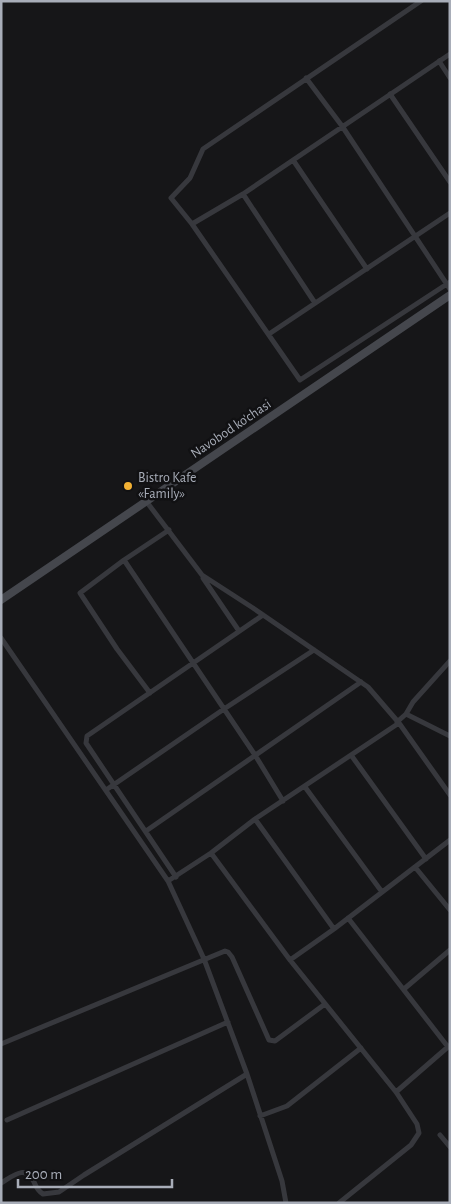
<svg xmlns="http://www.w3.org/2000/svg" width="451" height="1204" font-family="'Alegreya Sans',sans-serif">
<rect width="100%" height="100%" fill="#161618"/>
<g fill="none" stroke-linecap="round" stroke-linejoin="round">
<path stroke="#37383d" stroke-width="5" d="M 421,1 L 203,149 L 190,178 L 171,198 L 192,224 L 300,380 L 450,282
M 439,61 L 450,78
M 306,78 L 342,126 L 450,289
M 390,94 L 450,182
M 293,160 L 367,269
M 243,194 L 315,303
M 192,224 L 243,194 L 450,54
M 269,334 L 450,213
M 146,501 L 202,575 L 253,608 L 368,687 L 399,723 L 450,795
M 124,560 L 255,755 L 283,801
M 203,578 L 239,631
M 1,638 L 168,881 L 204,959 L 247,1074 L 282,1181 L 286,1203
M 150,693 L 117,649 L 80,593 L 124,560 L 169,530
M 406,714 L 450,736
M 397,722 L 406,714 L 413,702 L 450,661
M 351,755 L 426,859
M 305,787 L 382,892
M 106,790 L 224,709 L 314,650
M 255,819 L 334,929
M 146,831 L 361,682
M 211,853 L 290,960 L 396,1092 L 417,1124 L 419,1133 L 411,1145 L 339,1203
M 415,867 L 450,910
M 176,877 L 86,743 L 87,736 L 263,615
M 168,881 L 211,853 L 255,819 L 399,723
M 348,918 L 448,1047
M 290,960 L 334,929 L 450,840
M 404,989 L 450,950
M 1,1044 L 225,951 L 228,952 L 232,957 L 269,1040 L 275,1041 L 325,1004
M 396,1092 L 449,1046
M 260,1116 L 287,1106 L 361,1048
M 7,1120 L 228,1022
M 440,1135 L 450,1147
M 1,1183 C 13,1176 26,1164 34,1182 C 36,1187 38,1191 43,1194 L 59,1192 L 84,1175 L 247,1074"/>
<path stroke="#45474d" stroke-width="8" d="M 1,600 L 450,295"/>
</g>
<circle fill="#f2b134" stroke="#111113" stroke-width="2" cx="128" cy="486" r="5"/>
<g text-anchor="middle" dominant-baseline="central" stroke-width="5" stroke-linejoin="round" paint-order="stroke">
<g font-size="14" fill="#a8adb8" stroke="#111113">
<text transform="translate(231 429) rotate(-34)">Navobod ko'chasi</text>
</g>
<g font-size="14" fill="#a8adb8" stroke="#111113" text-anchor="start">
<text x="138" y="478">Bistro Kafe<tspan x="138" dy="16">«Family»</tspan></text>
</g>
</g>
<rect width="451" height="1204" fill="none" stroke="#a8adb8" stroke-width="5"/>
<path d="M18 1179v8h154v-8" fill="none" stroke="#a8adb8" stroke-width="2.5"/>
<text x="25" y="1179" font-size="15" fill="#a8adb8" stroke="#111113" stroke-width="4" paint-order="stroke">200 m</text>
</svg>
